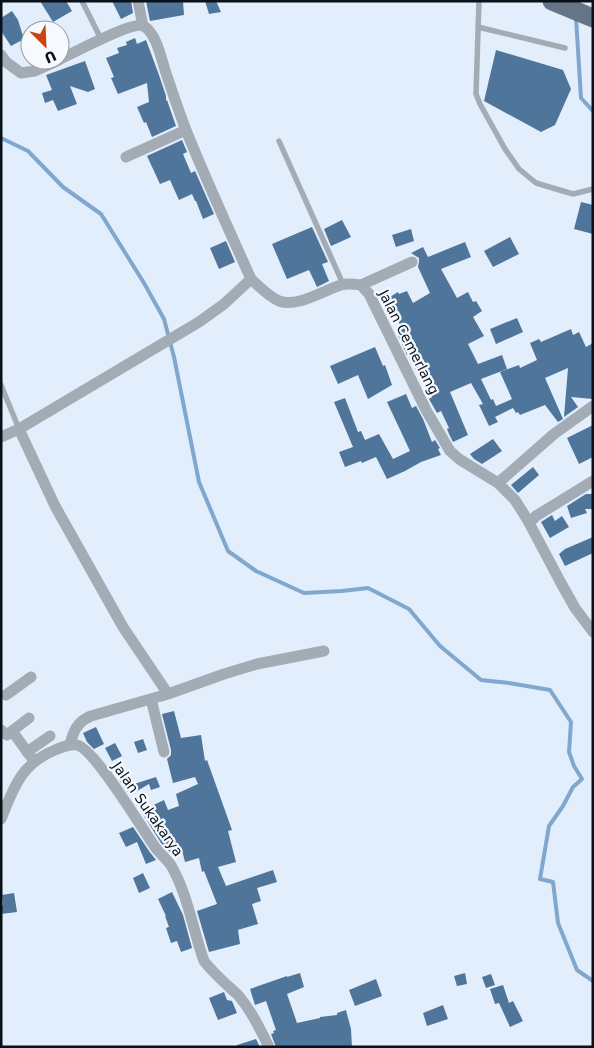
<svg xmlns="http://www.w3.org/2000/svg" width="594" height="1048" font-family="'DejaVu Sans',sans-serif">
<rect width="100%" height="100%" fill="#e2eefb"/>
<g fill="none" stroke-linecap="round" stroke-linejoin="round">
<path stroke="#80a7ce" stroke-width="4" d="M 576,18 L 581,98 L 593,111
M 1,138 L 28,151 L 63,187 L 101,214 L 144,283 L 164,319 L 174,357 L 199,482 L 228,551 L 256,571 L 304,593 L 342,591 L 368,588 L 409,609 L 440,646 L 481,680 L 509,683 L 550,690 L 571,722 L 569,752 L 574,766 L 582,779 L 573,787 L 563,806 L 549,826 L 540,879 L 553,882 L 558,923 L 577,970 L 593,981"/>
</g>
<path fill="#4f759a" d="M 40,1 L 66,1 L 72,11 L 53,22 Z
M 112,1 L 131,1 L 133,13 L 121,19 Z
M 146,1 L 183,1 L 184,15 L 150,21 Z
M 205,1 L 216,1 L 221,12 L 209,14 Z
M 12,11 L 18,20 L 24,39 L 11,46 L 1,31 L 1,18 Z
M 135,38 L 137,44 L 146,40 L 159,75 L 166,96 L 166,101 L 167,100 L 176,126 L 152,137 L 146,122 L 144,123 L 137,107 L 149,102 L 147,83 L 118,94 L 111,78 L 114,77 L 106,58 L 119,53 L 117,48 L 127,45 L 126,42 Z
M 496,50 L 563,70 L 571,89 L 555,125 L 541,132 L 484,101 Z
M 85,61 L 95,89 L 88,92 L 70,86 L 77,104 L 58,111 L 53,100 L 45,103 L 42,93 L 52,90 L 46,75 Z
M 182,140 L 187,152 L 183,154 L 191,173 L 195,171 L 214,214 L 203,219 L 196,201 L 195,201 L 192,194 L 179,200 L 170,180 L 160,184 L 147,156 Z
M 581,202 L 593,205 L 593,234 L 574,229 Z
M 342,220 L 351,237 L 331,246 L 324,229 Z
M 312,227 L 328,262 L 322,264 L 329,281 L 317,287 L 309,270 L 287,279 L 272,244 Z
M 411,229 L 414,241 L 396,247 L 392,235 Z
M 510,237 L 519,254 L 493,267 L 484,251 Z
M 226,241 L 235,262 L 219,269 L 210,248 Z
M 465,242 L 471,257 L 441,269 L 457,298 L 468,292 L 473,302 L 476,301 L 482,311 L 473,317 L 484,336 L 468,344 L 478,364 L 502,355 L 507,369 L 481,379 L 491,400 L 493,399 L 496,406 L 512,399 L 500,372 L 519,365 L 520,368 L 537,360 L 530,343 L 539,339 L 541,342 L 571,329 L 573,335 L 579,332 L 586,347 L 593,343 L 593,399 L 571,397 L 578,407 L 564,417 L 568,368 L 545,378 L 563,419 L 558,422 L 545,405 L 520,415 L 518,412 L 516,413 L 513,408 L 495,417 L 498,422 L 489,426 L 479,405 L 483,404 L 471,383 L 450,392 L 468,435 L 453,442 L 449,434 L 447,429 L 449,428 L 441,411 L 437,413 L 429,399 L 432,397 L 428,386 L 433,383 L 425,367 L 417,371 L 408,355 L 407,355 L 396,331 L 402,329 L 393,310 L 391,311 L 385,300 L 398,292 L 399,294 L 407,291 L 413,303 L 430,293 L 418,267 L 419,262 L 419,258 L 411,253 L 423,247 L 428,257 Z
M 517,318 L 523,332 L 496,344 L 490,329 Z
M 375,347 L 383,366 L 385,365 L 392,385 L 368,399 L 358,375 L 338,384 L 330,366 Z
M 406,394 L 412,408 L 416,406 L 423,419 L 432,442 L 435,440 L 440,448 L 438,449 L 441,455 L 421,462 L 405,471 L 387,479 L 376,457 L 362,463 L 361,461 L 345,467 L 339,452 L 353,447 L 334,402 L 345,398 L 358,432 L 361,431 L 365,440 L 379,434 L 393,459 L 410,451 L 387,402 Z
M 593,425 L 593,457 L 579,464 L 567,438 Z
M 493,439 L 502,451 L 482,464 L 474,459 L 470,454 Z
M 533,467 L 539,475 L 518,493 L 511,485 Z
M 586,494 L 593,494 L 593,509 L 585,509 L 587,513 L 571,518 L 567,506 Z
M 552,515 L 555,521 L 562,516 L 569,527 L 550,538 L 541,522 Z
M 593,537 L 593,553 L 565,566 L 559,554 L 565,549 Z
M 174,711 L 181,738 L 201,735 L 205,761 L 207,760 L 232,830 L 228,831 L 236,862 L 218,867 L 226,886 L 273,870 L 277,882 L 257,888 L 261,901 L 252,904 L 258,924 L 238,930 L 240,944 L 209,952 L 197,911 L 217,904 L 204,871 L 202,872 L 199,858 L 185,862 L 182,850 L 171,853 L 161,843 L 141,811 L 164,800 L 168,810 L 179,806 L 176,794 L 198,784 L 195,777 L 173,783 L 167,759 L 171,755 L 171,750 L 162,714 Z
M 96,727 L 104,744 L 94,749 L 87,742 L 83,733 Z
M 143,739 L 147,750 L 138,753 L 134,742 Z
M 115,743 L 122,756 L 112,761 L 105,748 Z
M 125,776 L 131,785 L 156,777 L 160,787 L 151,790 L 149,784 L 130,795 L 119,780 Z
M 133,827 L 149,851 L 156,860 L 146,864 L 137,842 L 126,847 L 119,833 Z
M 143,873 L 150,888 L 139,893 L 133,878 Z
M 172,892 L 183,915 L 192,948 L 181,952 L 177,941 L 171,943 L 166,928 L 169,927 L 165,916 L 166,916 L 158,899 Z
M 14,893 L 17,912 L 1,914 L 1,905 L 3,905 L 2,895 Z
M 300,973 L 304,987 L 287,994 L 297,1023 L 320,1018 L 320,1017 L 337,1015 L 337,1013 L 346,1010 L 351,1029 L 352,1047 L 276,1047 L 271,1034 L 274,1033 L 273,1031 L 276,1030 L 266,1001 L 255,1005 L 250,989 L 287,976 L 287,977 Z
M 465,973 L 467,984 L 457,986 L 454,976 Z
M 491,974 L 495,985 L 486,988 L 482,977 Z
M 376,979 L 382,996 L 355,1006 L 349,990 Z
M 503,985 L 509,1003 L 513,1001 L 523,1021 L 510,1027 L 499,1003 L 495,1004 L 490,989 Z
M 224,992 L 227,1000 L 232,1001 L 237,1013 L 218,1020 L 209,998 Z
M 443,1005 L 448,1019 L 427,1026 L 423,1013 Z
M 256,1039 L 260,1047 L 237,1047 L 237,1045 Z"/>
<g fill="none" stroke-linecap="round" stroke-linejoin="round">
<path stroke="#a3acb4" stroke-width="5.5" d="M 82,1 L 101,39
M 479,1 L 476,94 L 480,104 L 505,149 L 519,169 L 536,183 L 573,194 L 593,189
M 478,27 L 565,48
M 279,141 L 343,284
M 1,385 L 19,429"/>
<path stroke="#a3acb4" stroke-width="11" d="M 138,1 L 143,26
M 1,55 L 6,62 L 21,73 L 35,71 L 59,60
M 60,59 C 74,53 132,21 143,26 C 157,32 162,63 167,76 C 173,94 179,112 186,130 C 206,180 229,230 251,279 C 260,287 268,296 279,301 C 297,308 324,290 341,285 C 348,283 354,284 361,285 L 369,294 L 426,410 L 450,451 L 459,459 L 498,483 L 515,500 L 527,519 L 561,583 L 575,608 L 593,632
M 126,157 L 186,130
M 361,285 L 412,262
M 19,429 L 55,506 L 123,627 L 168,694
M 1,437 L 19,429 L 199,322 L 224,304 L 251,279
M 498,483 L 554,434 L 593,406
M 529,523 L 536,516 L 593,481
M 6,695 L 31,677
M 151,699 L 164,752
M 1,730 L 7,735 L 12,731 L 34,761
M 12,731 L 29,718
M 70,745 C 73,731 78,721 91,716 L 168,694 L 224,674 L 257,664 L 324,651
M 27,752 L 50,736
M 1,819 C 14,787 21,764 55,750 C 62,747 69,744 77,745 C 95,749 142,829 155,847 C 160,854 168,860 172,867 C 188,896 193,930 204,961 C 214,974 226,984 238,995 C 251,1010 260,1029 269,1047"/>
<path stroke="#667585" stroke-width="19" d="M 552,1 L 593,18"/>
</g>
<g text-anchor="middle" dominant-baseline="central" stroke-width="4.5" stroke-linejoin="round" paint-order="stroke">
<g font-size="14" fill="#091017" stroke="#f6faff">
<text transform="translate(409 342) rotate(63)">Jalan Cemerlang</text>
<text transform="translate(148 809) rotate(55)">Jalan Sukakarya</text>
</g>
</g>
<rect width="594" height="1048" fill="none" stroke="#091017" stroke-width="5"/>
<g transform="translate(45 45) rotate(156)"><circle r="24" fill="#f6faff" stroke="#979ca2"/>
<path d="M0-4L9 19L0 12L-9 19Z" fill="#cb440c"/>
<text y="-8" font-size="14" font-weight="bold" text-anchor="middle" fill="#091017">U</text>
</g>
</svg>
